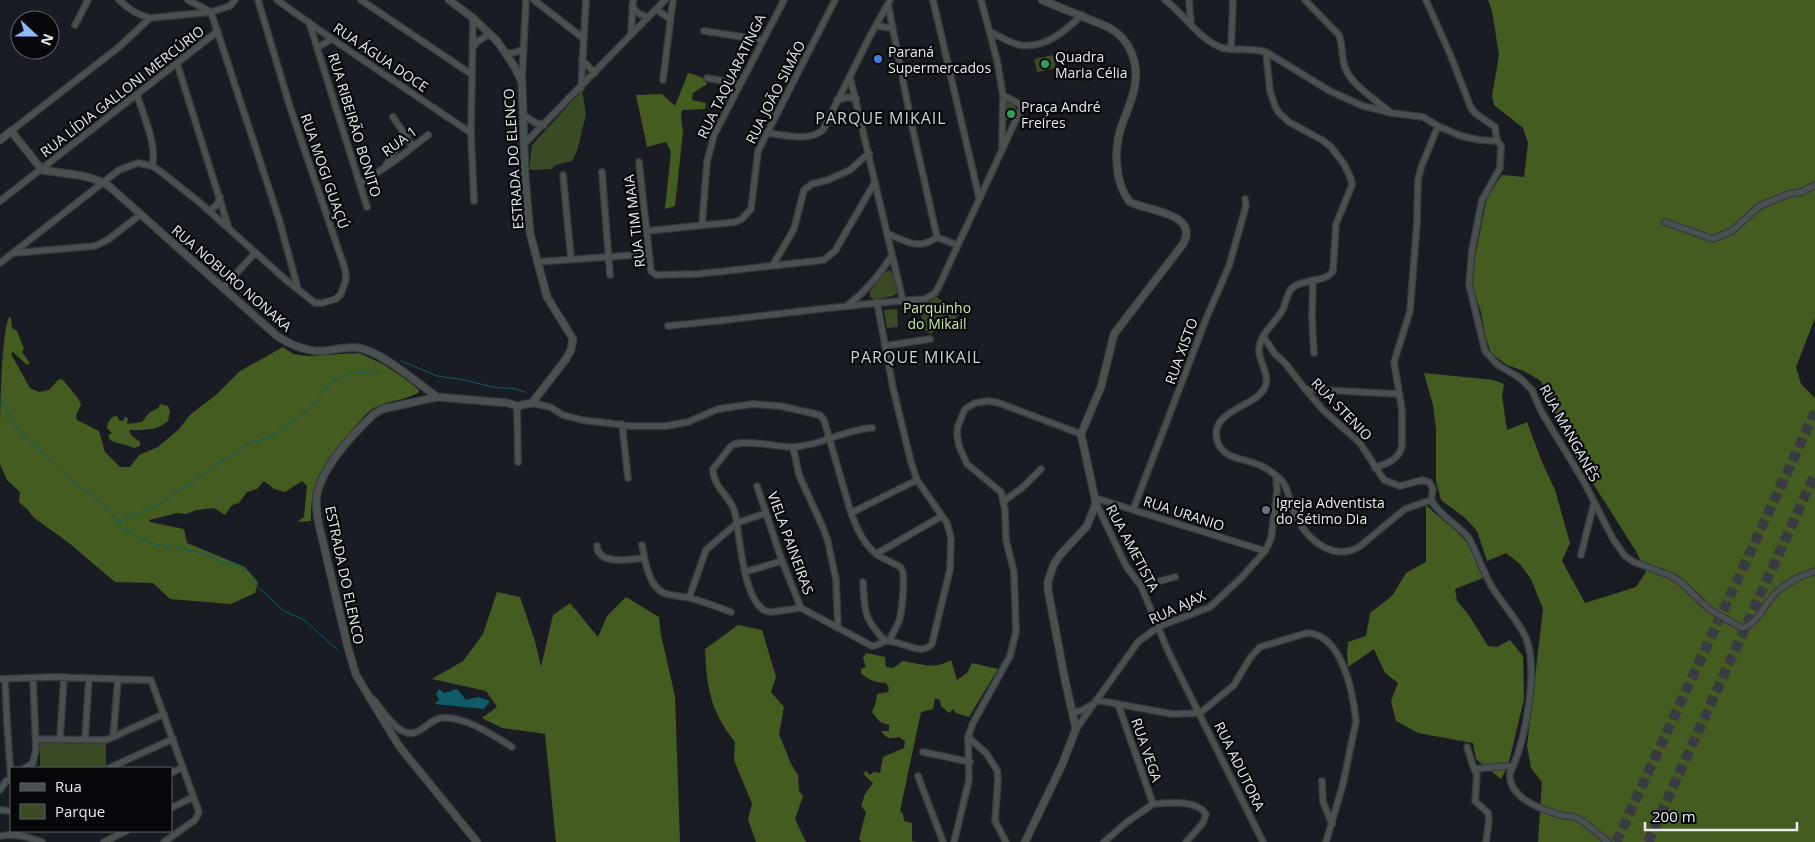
<svg xmlns="http://www.w3.org/2000/svg" width="1815" height="842" font-family="'Open Sans',sans-serif">
<rect width="100%" height="100%" fill="#191c23"/>
<path fill="#3a4a24" d="M 1053,55 L 1056,68 L 1037,72 L 1034,59 Z
M 582,90 L 586,114 L 577,151 L 572,161 L 555,165 L 552,169 L 529,170 L 532,145 Z
M 1006,102 C 1018,103 1017,109 1014,118 L 1006,120 Z
M 890,270 L 895,278 L 898,293 L 893,296 L 874,300 L 870,297 L 870,291 L 885,272 Z
M 936,297 L 960,311 C 959,317 948,327 942,329 C 937,331 934,331 930,334 L 923,328 L 921,314 L 923,306 Z
M 897,309 L 898,327 L 887,328 L 884,310 Z
M 40,738 L 106,740 L 106,768 L 40,768 Z"/>
<path fill="#455c21" d="M 1488,0 L 1815,0 L 1815,318 L 1796,367 L 1801,384 L 1815,398 L 1815,842 L 1538,842 L 1542,782 L 1531,768 L 1527,746 L 1543,609 L 1531,579 L 1520,564 L 1506,553 L 1487,561 L 1477,531 L 1465,518 L 1441,500 L 1436,481 L 1436,429 L 1433,405 L 1424,373 L 1494,380 L 1504,384 L 1502,396 L 1507,430 L 1527,422 L 1542,462 L 1555,490 L 1570,543 L 1562,561 L 1585,603 L 1636,587 L 1646,572 L 1637,553 L 1575,455 L 1551,406 L 1541,381 L 1524,371 L 1507,365 L 1491,353 L 1485,335 L 1481,312 L 1472,285 L 1472,272 L 1487,197 L 1502,175 L 1524,177 L 1528,143 L 1523,128 L 1494,105 L 1492,96 L 1499,55 L 1492,11 Z
M 688,73 C 696,75 703,76 707,84 L 693,93 L 692,100 L 706,103 L 705,109 L 682,110 L 681,117 L 683,132 L 675,206 L 665,209 L 671,152 L 666,142 L 647,147 L 636,95 L 662,94 L 675,106 Z
M 9,317 L 11,318 L 12,328 L 17,331 L 24,349 L 22,352 L 30,363 L 27,365 L 13,352 L 11,354 L 30,388 L 39,392 L 49,390 L 58,380 L 62,379 L 78,398 L 81,405 L 76,415 L 77,420 L 99,431 L 105,452 L 120,467 L 130,467 L 139,455 L 158,447 L 179,429 L 190,415 L 217,394 L 240,371 L 283,347 L 293,354 L 308,356 L 359,353 L 383,364 L 408,381 L 419,390 L 418,393 C 404,401 388,400 374,408 C 366,412 359,423 352,430 C 326,460 310,479 311,521 L 297,522 L 304,517 L 307,486 L 302,481 L 285,492 L 274,489 L 264,481 L 257,489 L 247,492 L 239,503 L 232,505 L 225,515 L 214,508 L 196,510 L 186,514 L 178,513 L 149,520 L 150,522 L 184,529 L 187,543 L 245,567 L 258,582 L 255,593 L 231,604 L 170,599 L 153,583 L 115,582 L 69,543 L 33,517 L 28,510 L 19,502 L 20,492 L 7,480 L 0,464 C 0,433 0,339 9,317 Z
M 161,404 L 168,406 L 170,411 L 168,421 C 156,431 144,430 129,430 L 131,435 L 140,442 L 140,446 L 134,448 C 126,444 117,444 110,440 L 108,435 L 112,433 L 107,428 C 108,422 110,416 117,416 L 120,421 L 123,421 L 125,417 L 128,418 L 127,424 L 142,422 L 149,413 L 158,408 Z
M 1426,505 C 1441,520 1460,531 1471,548 C 1477,557 1479,569 1483,578 L 1455,589 L 1457,601 L 1468,614 L 1488,646 L 1497,647 L 1510,640 L 1523,656 L 1524,699 L 1508,766 L 1501,779 L 1476,759 L 1473,743 L 1418,733 L 1396,721 L 1391,701 L 1398,683 L 1385,673 L 1374,649 L 1348,667 L 1347,655 L 1348,642 L 1366,636 L 1370,613 L 1392,596 L 1406,573 L 1426,562 Z
M 497,592 L 520,597 L 535,641 L 541,667 L 553,615 L 570,603 L 598,637 L 607,616 L 626,597 L 659,617 L 661,635 L 675,696 L 680,842 L 556,842 L 545,734 L 502,728 L 482,718 L 497,707 L 486,691 L 432,679 L 463,661 L 483,634 Z
M 738,625 L 762,630 L 776,677 L 771,692 L 784,707 L 779,734 L 791,764 L 798,775 L 799,791 L 803,796 L 795,819 L 806,842 L 756,842 L 748,819 L 752,804 L 734,760 L 735,742 C 710,710 707,689 705,649 Z
M 866,653 L 885,657 L 886,667 L 893,668 L 903,661 C 921,664 935,670 951,660 L 957,680 L 967,673 L 972,663 L 998,669 L 969,717 L 956,713 L 953,709 L 949,713 L 941,706 L 940,700 L 935,698 L 933,709 L 921,712 L 900,811 L 903,814 L 904,821 L 912,823 L 912,841 L 919,842 L 862,842 L 859,839 L 866,812 L 861,806 L 865,794 L 873,783 L 863,774 L 866,771 L 870,775 L 874,772 L 880,773 L 883,757 L 904,748 L 905,741 L 899,737 C 889,739 887,739 881,731 L 889,731 L 889,725 L 880,722 L 872,712 L 876,702 L 877,694 L 888,692 L 889,688 L 886,683 C 877,683 868,680 861,673 L 861,669 L 866,667 L 863,658 Z"/>
<path fill="#0f5c68" d="M 439,689 L 444,693 L 457,689 L 466,700 L 478,697 L 490,701 L 484,709 L 435,704 L 439,699 L 436,694 Z"/>
<g fill="none" stroke-linecap="round" stroke-linejoin="round">
<path stroke="#0f5c68" stroke-width="1" d="M 401,361 L 437,376 L 464,380 L 493,387 L 516,389 L 525,392
M 0,397 L 19,432 L 36,446 L 78,486 L 100,501 L 123,528 L 150,543 L 202,553 L 221,562 L 237,565 L 249,572 L 256,585 L 284,611 L 304,620 L 339,651
M 118,522 L 159,504 L 248,444 L 272,436 L 308,410 L 332,382 L 348,374 L 366,372 L 375,374 L 381,370"/>
<path stroke="#383b42" stroke-width="10" stroke-dasharray="10 5" stroke-linecap="butt" d="M 1616,842 L 1815,412
M 1648,842 L 1815,474"/>
<defs>
<path id="minor" d="M 119,0 C 128,9 138,15 150,18
M 188,0 L 211,12
M 277,0 L 332,39 L 471,133
M 361,0 L 471,74
M 534,0 L 583,38
M 933,0 L 979,197
M 981,0 L 997,60 L 1003,95 L 1002,145
M 1165,0 C 1183,13 1201,42 1223,48 C 1237,51 1252,48 1266,52 L 1330,91 L 1363,106 L 1392,113 L 1423,117 L 1438,126 L 1461,136 L 1480,140 L 1497,141 L 1499,143 L 1501,146 L 1500,168 L 1482,200 L 1472,250 L 1469,284 L 1485,351 L 1498,365 L 1520,378 L 1532,390 L 1541,411 L 1584,482 L 1613,539 L 1625,556 L 1634,562 L 1669,575 L 1681,582 L 1710,610 L 1742,628 C 1757,626 1767,598 1780,589 C 1790,581 1803,575 1815,571
M 1189,0 L 1191,25
M 1305,0 L 1339,35 C 1343,46 1341,56 1345,67 C 1350,84 1376,100 1390,112
M 1426,0 L 1450,54 L 1471,108 L 1475,113 L 1495,127 L 1497,141
M 888,4 L 912,126 L 937,237
M 632,6 L 638,13 L 647,17
M 656,9 L 670,19
M 211,12 L 279,219 L 298,289
M 473,18 L 471,133 L 474,201
M 309,22 L 367,207
M 75,25 L 88,0
M 876,26 L 892,28
M 704,31 L 763,40
M 990,32 C 999,36 1010,43 1020,45 C 1045,49 1065,31 1082,15
M 631,34 L 633,0
M 318,47 L 332,39
M 472,48 L 478,41 L 490,34
M 1231,49 L 1233,0
M 1266,52 L 1270,91 L 1275,106 L 1279,113 L 1289,122 L 1322,140 L 1331,147 L 1344,164 L 1351,179 L 1352,185 L 1336,224 L 1333,271 C 1324,284 1303,278 1292,288 C 1287,293 1286,303 1283,309 C 1276,323 1259,333 1259,351 C 1260,364 1270,374 1265,387 C 1256,408 1206,410 1218,443 C 1225,462 1253,458 1267,469 C 1272,472 1278,477 1282,481 C 1289,488 1291,509 1297,519 C 1309,541 1333,561 1359,547 L 1405,509 L 1431,500
M 506,53 L 513,53 L 524,49
M 582,60 L 595,73
M 177,63 L 229,229
M 850,77 L 903,301
M 707,78 L 740,84
M 522,80 L 526,0
M 663,80 L 673,0
M 581,88 L 586,0
M 137,95 C 143,114 158,148 152,166
M 837,100 L 849,97 L 856,99
M 524,116 L 536,123 L 544,125
M 393,117 L 413,147
M 11,131 L 119,47 L 150,18 L 211,12 L 230,6 L 235,0
M 767,133 C 785,135 808,142 823,130 L 869,38 L 890,0
M 524,144 L 665,0
M 639,162 L 651,271 L 656,275 L 698,274 L 824,260 L 835,251 L 875,182
M 385,167 L 402,138 L 407,137
M 602,172 L 610,275
M 563,175 L 571,258
M 360,184 L 396,160 L 428,135
M 0,201 L 218,31
M 209,211 L 217,205 L 220,197
M 1665,222 L 1713,239 L 1732,231 L 1758,207 L 1788,194 L 1802,192 L 1815,185
M 702,225 L 707,162 L 714,135 L 784,0
M 646,231 L 735,222 L 742,219 L 751,209 L 758,151 L 835,0
M 887,233 C 904,241 920,251 937,237 L 957,245
M 14,253 L 95,246 L 109,239 L 141,214
M 537,262 L 648,254
M 0,263 L 119,170 L 138,163 L 152,166 L 160,171 L 199,202 L 286,280 L 315,303 L 322,303 L 336,299 L 341,294 L 346,279 L 345,269 L 290,107 L 258,0
M 773,265 L 794,229 L 804,190 L 812,184 L 828,180 L 850,170 L 869,153
M 1313,280 L 1312,318 L 1314,353
M 223,288 L 255,253
M 848,305 C 866,291 879,276 891,257
M 668,326 C 754,318 839,305 925,299 L 935,293 L 939,286 L 1021,109 L 1021,105 L 1003,95
M 1263,336 L 1275,354 L 1285,363 L 1305,389 L 1323,410 L 1360,443 L 1384,480 L 1400,486 L 1422,480 L 1429,482 L 1433,489 L 1431,500 C 1441,517 1457,524 1469,538 C 1477,554 1483,571 1492,587 C 1501,602 1520,623 1526,638 C 1539,670 1525,743 1510,773 C 1508,797 1538,808 1557,814 C 1563,817 1570,815 1576,818 C 1584,820 1600,836 1608,842
M 885,346 L 930,339
M 1305,389 L 1398,394
M 532,403 L 550,407 L 563,415 L 582,420 L 632,426 L 666,426 L 688,422 L 718,409 L 753,404 L 780,406 L 820,415 L 824,420 L 851,513 C 857,529 865,548 881,557 C 887,561 896,563 901,568 C 906,573 902,613 899,621 C 896,628 892,635 889,641
M 517,406 L 518,462
M 622,424 L 628,478
M 793,447 L 799,475 L 824,530 L 828,542 L 836,580 L 838,628
M 1375,468 C 1387,463 1399,460 1402,446 L 1402,410 L 1394,362 L 1410,311 L 1417,222 L 1418,179 L 1422,165 L 1438,126
M 757,486 L 782,561 L 801,608
M 1095,498 L 1265,551
M 1004,501 L 1023,487 L 1041,469
M 1096,503 L 1126,566 L 1141,586 L 1168,651 L 1263,842
M 1133,510 L 1206,319 L 1229,266 L 1246,206 L 1245,199
M 851,513 L 917,480
M 642,545 C 645,560 648,586 664,593 C 672,596 682,596 690,598 C 704,602 718,607 731,612
M 597,546 C 598,566 631,559 644,558
M 876,554 L 942,516
M 1581,555 L 1594,503
M 745,572 L 782,561
M 863,582 C 865,613 863,617 885,641
M 1141,586 L 1175,577
M 689,598 L 706,550 L 737,523 L 766,513
M 801,608 L 872,646 C 877,646 881,642 887,641 C 900,640 921,657 932,644 L 950,569 L 951,538 L 947,523 L 917,480 L 911,462 L 893,388 L 877,302
M 801,608 L 771,612 C 743,611 740,534 735,513 C 731,496 713,488 713,469 L 731,446 L 735,444 C 754,440 774,447 793,447 C 820,446 845,429 872,428
M 0,679 L 51,677 L 151,680 L 199,812 L 195,820 L 164,842
M 5,679 L 7,722 L 11,779
M 373,699 C 384,712 401,743 420,730 C 427,726 433,719 441,718 C 464,715 494,736 512,747
M 1096,700 L 1172,714 L 1200,713
M 1118,704 L 1153,804
M 1072,712 L 1081,711 L 1091,705
M 1200,713 L 1234,685 L 1250,658 L 1260,647 L 1307,633 C 1342,634 1353,692 1356,721 L 1343,784 L 1326,842
M 1076,729 L 1138,642 L 1158,627 L 1210,607 L 1242,577 L 1265,551 L 1271,539 L 1277,491 L 1276,477
M 113,737 L 118,679
M 968,737 L 986,753 L 997,770 L 998,779 L 995,821 L 1006,842
M 60,738 L 64,677
M 36,739 L 106,740 L 164,714
M 85,739 L 89,678
M 1467,747 L 1474,769 L 1506,766 L 1513,767
M 923,752 L 970,762
M 25,768 L 33,763 L 36,749 L 33,678
M 109,768 L 173,739
M 1474,769 L 1477,775 L 1475,801 L 1488,813 L 1489,820 L 1486,842
M 171,773 L 183,767
M 918,776 L 943,842
M 1322,781 L 1323,802 L 1332,824
M 0,790 L 6,781 L 11,779
M 1153,804 C 1168,803 1196,799 1206,814 L 1203,823 L 1186,842
M 171,808 L 193,797
M 0,810 L 11,811
M 0,836 C 15,833 28,837 42,842
M 104,842 L 126,831
M 954,842 L 969,780 L 968,737 L 973,723 L 1010,656 L 1016,632 L 1014,572 L 1006,540 L 1005,509 L 1001,492 L 967,464 L 959,446 L 957,434 L 958,426 L 965,409 L 975,403 L 988,401 L 999,403 L 1081,434
M 1104,842 L 1127,822 L 1153,804"/>
<path id="tertiary" d="M 449,0 L 473,18 L 497,41 L 514,66 L 522,82 L 525,176 L 530,233 L 547,297 L 573,339 L 571,350 L 566,359 L 532,403 L 517,406 L 508,403 L 437,397 L 383,409 L 374,414 C 353,434 323,465 317,494 C 315,504 317,514 319,525 L 348,648 L 356,675 L 399,746 L 477,842
M 0,140 L 11,131 L 42,170 C 64,174 92,174 110,187 L 277,336 C 291,345 307,352 324,351 C 335,350 347,346 359,348 C 380,351 418,383 437,397
M 1025,842 L 1062,765 L 1076,729 L 1065,680 L 1048,590 L 1048,581 L 1054,564 L 1060,555 L 1087,526 L 1096,503 L 1081,434 L 1101,387 L 1114,334 L 1183,244 C 1200,213 1147,211 1130,202 C 1115,184 1114,152 1120,131 C 1124,117 1131,104 1134,90 C 1140,65 1131,39 1108,27 L 1042,0"/>
</defs>
<use href="#minor" stroke="#363940" stroke-width="8"/>
<use href="#tertiary" stroke="#363940" stroke-width="9"/>
<use href="#minor" stroke="#4a4f4f" stroke-width="5.5"/>
<use href="#tertiary" stroke="#4a4f4f" stroke-width="7"/>
</g>
<circle fill="#3f7fe0" stroke="#06070a" stroke-width="2" cx="878" cy="59" r="5"/>
<g fill="#2e9e5b" stroke="#06070a" stroke-width="2">
<circle cx="1045" cy="64" r="5"/>
<circle cx="1011" cy="114" r="5"/>
</g>
<circle fill="#6b7280" stroke="#06070a" stroke-width="2" cx="1266" cy="510" r="5"/>
<g text-anchor="middle" dominant-baseline="central" stroke-width="4.5" stroke-linejoin="round" paint-order="stroke">
<g font-size="14" fill="#e7eaef" stroke="#06070a" text-anchor="start">
<text x="888" y="51">Paraná<tspan x="888" dy="16">Supermercados</tspan></text>
<text x="1055" y="56">Quadra<tspan x="1055" dy="16">Maria Célia</tspan></text>
<text x="1021" y="106">Praça André<tspan x="1021" dy="16">Freires</tspan></text>
<text x="1276" y="502">Igreja Adventista<tspan x="1276" dy="16">do Sétimo Dia</tspan></text>
</g>
<g font-size="14" fill="#e7eaef" stroke="#06070a">
<text transform="translate(381 57) rotate(34)">RUA ÁGUA DOCE</text>
<text transform="translate(731 76) rotate(-64)">RUA TAQUARATINGA</text>
<text transform="translate(122 91) rotate(-38)">RUA LÍDIA GALLONI MERCÚRIO</text>
<text transform="translate(775 92) rotate(-63)">RUA JOÃO SIMÃO</text>
<text transform="translate(355 125) rotate(73)">RUA RIBEIRÃO BONITO</text>
<text transform="translate(399 141) rotate(-37)">RUA 1</text>
<text transform="translate(513 159) rotate(-94)">ESTRADA DO ELENCO</text>
<text transform="translate(325 171) rotate(71)">RUA MOGI GUAÇÚ</text>
<text transform="translate(634 221) rotate(-97)">RUA TIM MAIA</text>
<text transform="translate(232 278) rotate(41)">RUA NOBURO NONAKA</text>
<text transform="translate(1181 351) rotate(-70)">RUA XISTO</text>
<text transform="translate(1342 409) rotate(46)">RUA STENIO</text>
<text transform="translate(1570 433) rotate(61)">RUA MANGANÊS</text>
<text transform="translate(1184 513) rotate(18)">RUA URANIO</text>
<text transform="translate(791 543) rotate(70)">VIELA PAINEIRAS</text>
<text transform="translate(1133 548) rotate(62)">RUA AMETISTA</text>
<text transform="translate(345 575) rotate(78)">ESTRADA DO ELENCO</text>
<text transform="translate(1177 607) rotate(-25)">RUA AJAX</text>
<text transform="translate(1147 750) rotate(71)">RUA VEGA</text>
<text transform="translate(1240 766) rotate(64)">RUA ADUTORA</text>
</g>
<g font-size="14" fill="#c8ee97" stroke="#06070a">
<text x="937" y="307">Parquinho<tspan x="937" dy="16">do Mikail</tspan></text>
</g>
<g font-size="16" letter-spacing="1" fill="#cacfd9" stroke="#06070a">
<text x="881" y="118">PARQUE MIKAIL</text>
<text x="916" y="357">PARQUE MIKAIL</text>
</g>
</g>
<rect x="10" y="767" width="162" height="65" fill="#06070a" stroke="#606266"/>
<rect x="20" y="783" width="25" height="8" fill="#4a4f4f" stroke="#606266"/>
<text x="55" y="792" font-size="15" fill="#e7eaef">Rua</text>
<rect x="20" y="804" width="25" height="15" fill="#3a4a24" stroke="#606266"/>
<text x="55" y="817" font-size="15" fill="#e7eaef">Parque</text>
<g transform="translate(35 35) rotate(111)"><circle r="24" fill="#06070a" stroke="#606266"/>
<path d="M0-4L9 19L0 12L-9 19Z" fill="#90b8fd"/>
<text y="-8" font-size="14" font-weight="bold" text-anchor="middle" fill="#e7eaef">N</text>
</g>
<path d="M1645 822v8h152v-8" fill="none" stroke="#e7eaef" stroke-width="2.5"/>
<text x="1652" y="822" font-size="15" fill="#e7eaef" stroke="#06070a" stroke-width="4" paint-order="stroke">200 m</text>
</svg>
